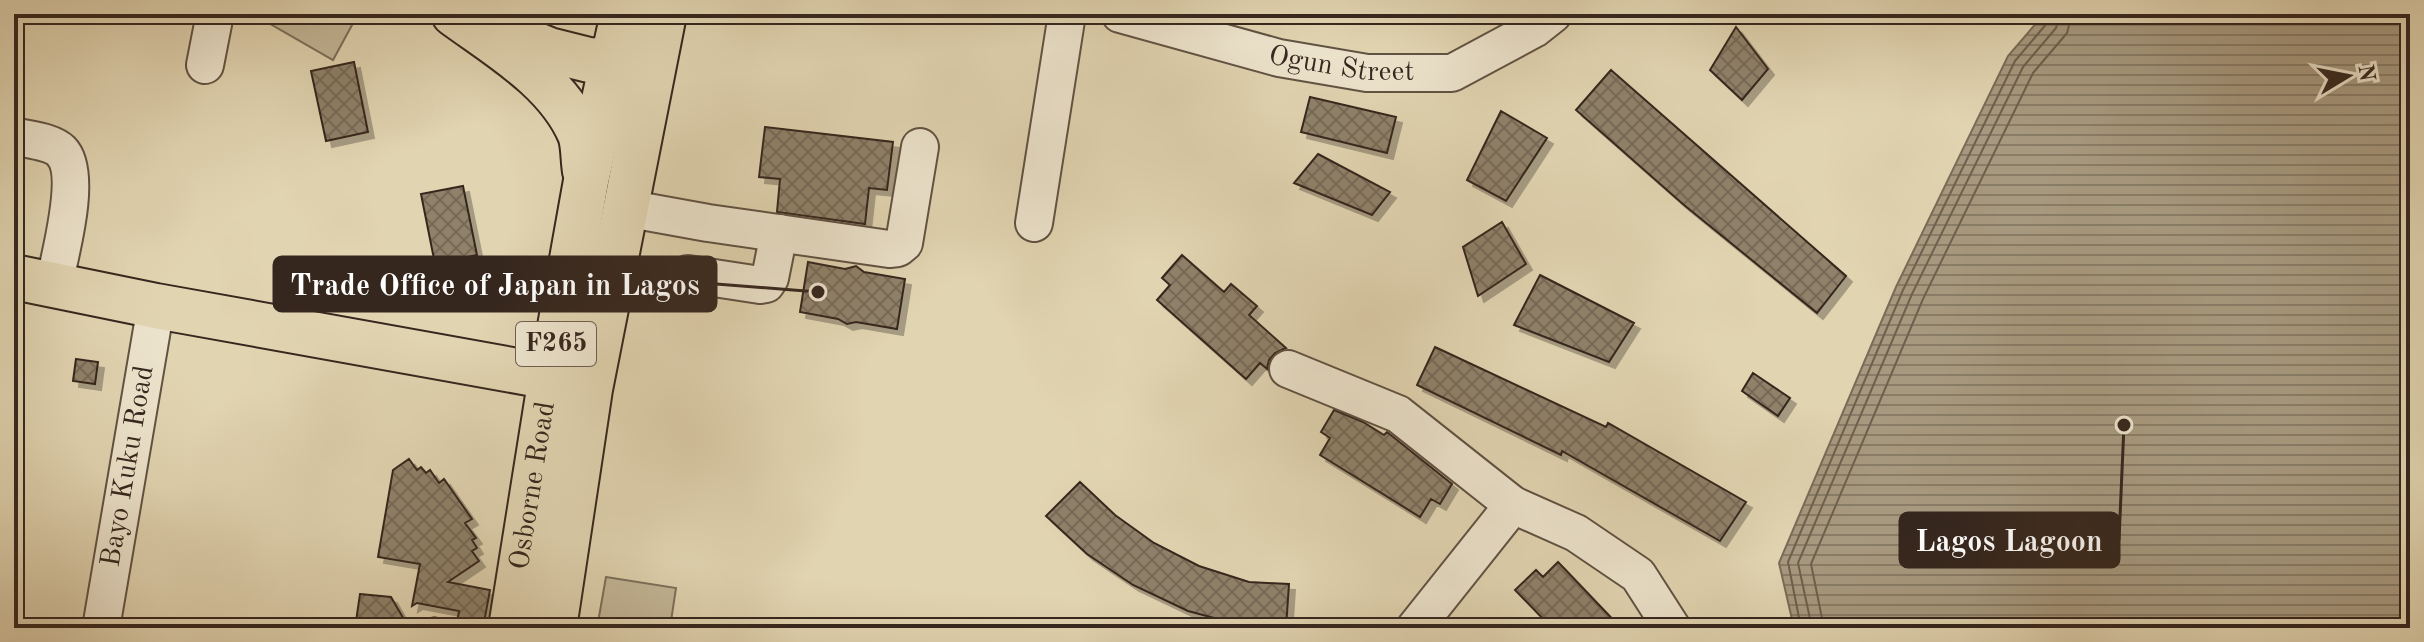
<svg xmlns="http://www.w3.org/2000/svg" width="2424" height="642" font-family="'Old Standard TT',serif">
<defs>
<pattern id="water-rules" width="6" height="5" patternUnits="userSpaceOnUse" patternTransform="scale(2)"><rect width="6" height="5" fill="#a7997f"/><path d="M0 2.5h6" fill="none" stroke="#897d67"/></pattern>
<pattern id="building-cross-hatch" width="8" height="8" patternUnits="userSpaceOnUse" patternTransform="scale(2)"><rect width="8" height="8" fill="#8f816a"/><path d="M0 0l8 8M0 8l8-8" fill="none" stroke="#766a57"/></pattern>
<filter id="shadow"><feDropShadow dx="6" dy="6" stdDeviation="0" flood-color="#0004"/></filter>
</defs>
<rect width="100%" height="100%" fill="#e1d4b1"/>
<filter id="stains"><feTurbulence type="fractalNoise" baseFrequency=".0025" numOctaves="4"/><feColorMatrix values="0 0 0 0 .2 0 0 0 0 .09 0 0 0 0 .02 0 0 0 .5 -.17"/></filter>
<radialGradient id="worn" r=".72"><stop offset=".6" stop-color="#630" stop-opacity="0"/><stop offset="1" stop-color="#630" stop-opacity=".3"/></radialGradient>
<path fill="#c4b798" stroke="#7d6f5b" stroke-width="2" d="M 253,14 L 358,14 L 333,60 Z
M 606,577 L 676,588 L 670,628 L 597,628 Z"/>
<path fill="url(#water-rules)" stroke="#7a6b58" stroke-width="2" d="M 2044,14 L 2410,14 L 2410,628 L 1794,628 L 1779,563 L 1896,287 L 2008,56 Z
M 434,617 L 450,621 L 456,628 L 425,628 L 421,621 Z"/>
<g fill="none" stroke-linecap="round" stroke-linejoin="round">
<path stroke="#6e604e" stroke-width="2" d="M 1801,628 L 1788,562 L 1903,290 L 2015,61 L 2048,22 L 2050,14
M 1812,628 L 1798,563 L 1912,294 L 2023,67 L 2056,28 L 2060,14
M 1824,628 L 1811,564 L 1923,299 L 2033,73 L 2067,33 L 2072,14"/>
</g>
<path fill="url(#building-cross-hatch)" stroke="#36271e" stroke-width="2" filter="url(#shadow)" d="M 1736,27 L 1768,69 L 1742,100 L 1710,70 Z
M 354,62 L 368,132 L 326,141 L 311,71 Z
M 1611,70 L 1846,276 L 1817,313 L 1684,205 L 1576,110 Z
M 1310,97 L 1396,117 L 1387,153 L 1301,132 Z
M 1501,111 L 1547,138 L 1506,201 L 1467,180 Z
M 765,127 L 893,142 L 887,190 L 869,188 L 865,224 L 777,212 L 780,179 L 759,177 Z
M 1318,154 L 1390,192 L 1372,215 L 1294,183 Z
M 463,186 L 477,255 L 435,264 L 421,194 Z
M 1502,222 L 1526,264 L 1478,296 L 1463,247 Z
M 1182,255 L 1224,292 L 1231,284 L 1257,306 L 1249,315 L 1286,348 L 1275,353 L 1269,360 L 1267,369 L 1260,363 L 1246,379 L 1157,300 L 1170,285 L 1162,278 Z
M 808,262 L 845,269 L 856,266 L 864,272 L 905,279 L 897,329 L 856,322 L 847,324 L 838,319 L 800,312 Z
M 1540,275 L 1634,323 L 1609,362 L 1514,325 Z
M 1435,347 L 1606,427 L 1608,423 L 1746,502 L 1720,541 L 1562,451 L 1561,455 L 1417,385 Z
M 76,359 L 98,362 L 95,384 L 73,381 Z
M 1753,373 L 1790,398 L 1778,416 L 1742,391 Z
M 1334,410 L 1363,422 L 1384,435 L 1387,432 L 1452,484 L 1440,504 L 1431,499 L 1420,517 L 1320,455 L 1330,438 L 1321,432 Z
M 409,459 L 417,470 L 421,467 L 426,473 L 430,470 L 439,483 L 444,479 L 472,519 L 465,523 L 476,538 L 472,540 L 477,548 L 472,551 L 479,561 L 448,582 L 490,590 L 483,628 L 462,628 L 462,624 L 457,623 L 459,611 L 417,603 L 412,606 L 420,564 L 378,557 L 393,470 Z
M 1080,482 L 1115,515 L 1154,543 L 1199,566 L 1249,582 L 1289,584 L 1286,628 L 1244,626 L 1188,611 L 1133,585 L 1087,554 L 1046,516 Z
M 1558,562 L 1621,628 L 1552,628 L 1515,590 L 1536,570 L 1543,577 Z
M 360,594 L 391,597 L 409,628 L 355,628 Z"/>
<g fill="none" stroke-linecap="round" stroke-linejoin="round">
<defs>
<g id="minor">
<path id="s1" d="M 1120,14 L 1279,58 L 1367,73 L 1452,73 L 1534,29 L 1553,14"/>
<path d="M 205,65 L 215,14"/>
<path d="M 14,136 C 28,140 51,141 61,151 C 83,173 60,255 54,284"/>
<path d="M 625,208 L 708,223 L 889,249 L 898,248 L 904,243 L 920,147"/>
<path d="M 1034,223 L 1067,14"/>
<path d="M 688,274 L 760,285 L 766,284 L 770,278 L 779,233"/>
<path d="M 1288,369 L 1398,414 L 1513,505 L 1415,628"/>
<path d="M 1513,505 L 1576,533 L 1638,575 L 1672,628"/>
<path id="s2" d="M 101,628 L 156,306"/>
</g>
<g id="major">
<path d="M 454,14 C 499,47 557,80 580,134 C 584,145 583,160 585,171"/>
<path d="M 496,28 L 549,50 L 589,60 L 641,64"/>
<path d="M 14,277 L 156,306 L 551,377"/>
<path id="s3" d="M 511,628 L 551,377 L 586,181 L 623,14"/>
<path d="M 554,628 L 590,389 L 664,14"/>
</g>
</defs>
<use href="#minor" stroke="#615243" stroke-width="40"/>
<use href="#major" stroke="#36271e" stroke-width="48"/>
<use href="#minor" stroke="#ece3cc" stroke-width="36"/>
<use href="#major" stroke="#e1d4b1" stroke-width="44"/>
</g>
<g text-anchor="middle" dominant-baseline="central" stroke-width="6" stroke-linejoin="round" paint-order="stroke">
<rect fill="#ece3cc" stroke="#6d5f52" stroke-width="2" x="516" y="322" width="80" height="44" rx="6"/>
<g font-size="26" font-weight="bold" fill="#36271e">
<text x="556" y="344">F265</text>
</g>
<g font-size="28" fill="#36271e" stroke="#ece3cc">
<text stroke="none"><textPath href="#s1" startOffset="228">Ogun Street</textPath></text>
<text stroke="none"><textPath href="#s2" startOffset="164">Bayo Kuku Road</textPath></text>
<text stroke="none"><textPath href="#s3" startOffset="144">Osborne Road</textPath></text>
</g>
</g>
<path fill="none" stroke="#36271e" stroke-width="3" d="M818 292L716 284M2124 425L2119 540"/>
<g fill="#36271e" stroke="#ece3cc" stroke-width="3">
<circle cx="818" cy="292" r="8"/>
<circle cx="2124" cy="425" r="8"/>
</g>
<g fill="#36271e" stroke="#36271e" stroke-width="3">
<rect x="274" y="257" width="442" height="54" rx="8"/>
<rect x="1900" y="513" width="219" height="54" rx="8"/>
</g>
<g font-size="30" text-anchor="middle" font-weight="bold" fill="#fff">
<text x="495" y="295">Trade Office of Japan in Lagos</text>
<text x="2009" y="551">Lagos Lagoon</text>
</g>
<rect width="2424" height="642" fill="none" stroke="#e1d4b1" stroke-width="48"/>
<rect x="16" y="16" width="2392" height="610" fill="none" stroke="#36271e" stroke-width="4"/>
<rect x="24" y="24" width="2376" height="594" fill="none" stroke="#36271e" stroke-width="2"/>
<g transform="translate(2348 76) rotate(80)" stroke="#ece3cc" stroke-width="6" paint-order="stroke">
<path d="M0-6L14 30L0 20L-14 30Z" fill="#36271e"/>
<text y="-12" font-size="22" font-weight="bold" text-anchor="middle" fill="#36271e">N</text>
</g>
<rect width="100%" height="100%" filter="url(#stains)"/>
<rect width="100%" height="100%" fill="url(#worn)"/>
</svg>
